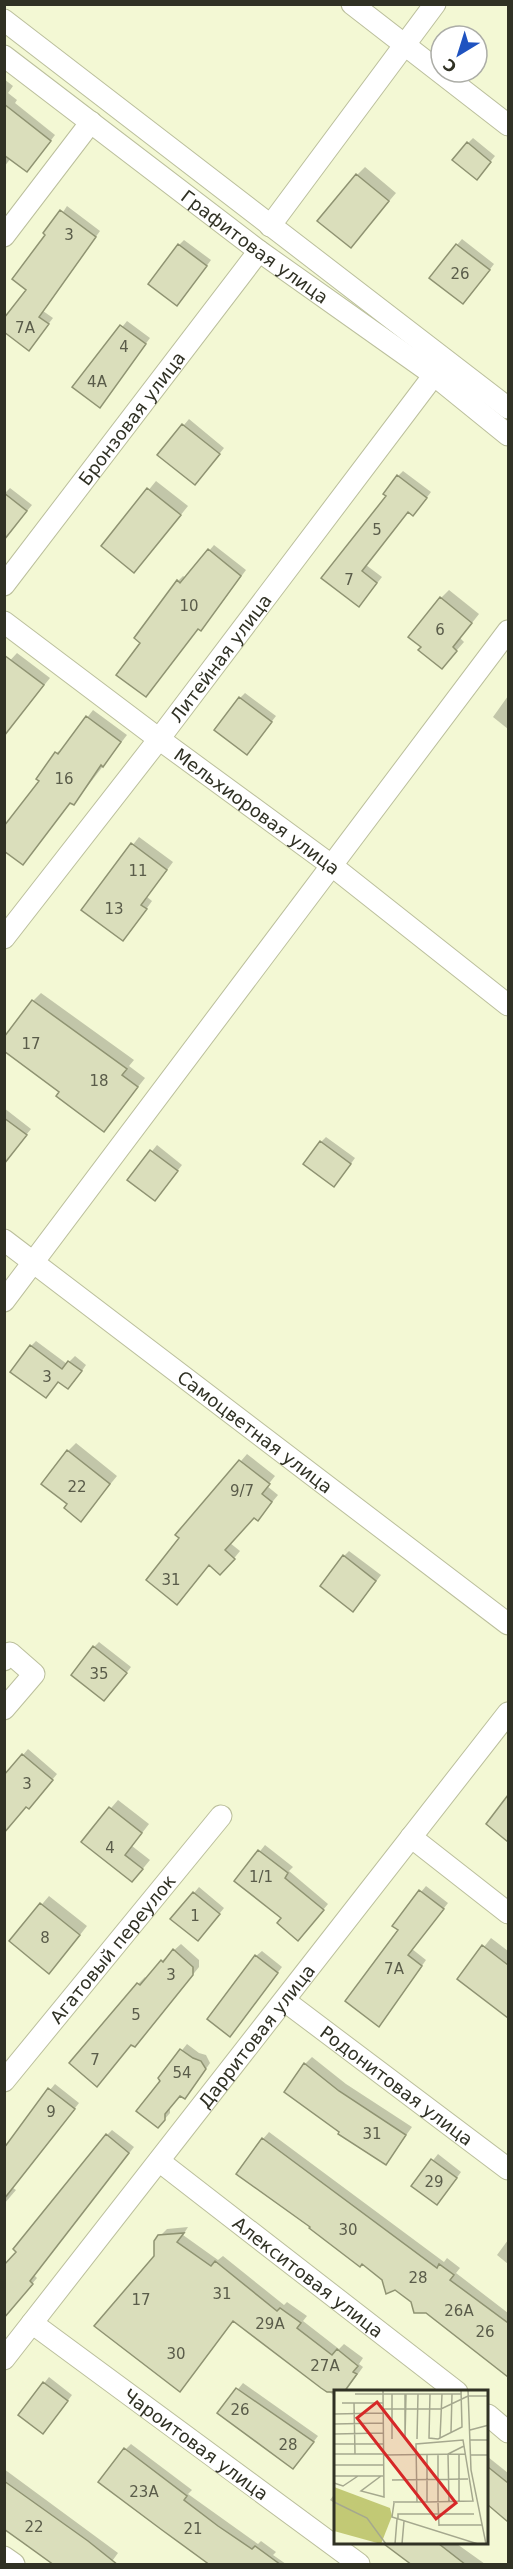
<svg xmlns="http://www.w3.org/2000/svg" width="513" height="2569" font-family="'DejaVu Sans',sans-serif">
<rect width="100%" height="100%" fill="#f3f8d4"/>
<path fill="#0003" d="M 4,79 L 13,86 L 8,93 L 17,100 L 15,103 L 55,135 L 32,165 L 11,158 L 4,167 Z
M 473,138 L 495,156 L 482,172 L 468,143 Z
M 365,167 L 396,193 L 351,246 L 357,175 Z
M 67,206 L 100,231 L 43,311 L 53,318 L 29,349 L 28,289 L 48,235 Z
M 462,239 L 494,264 L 469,297 L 457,245 Z
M 184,240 L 211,260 L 182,299 L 179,245 Z
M 127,321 L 150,338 L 100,406 L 75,386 Z
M 189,419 L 224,448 L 200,478 L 159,455 Z
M 403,471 L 431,492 L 418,509 L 408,511 L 366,565 L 382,577 L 364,600 L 323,578 L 389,496 L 398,476 Z
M 156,481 L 188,506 L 142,563 L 103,546 Z
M 10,488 L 32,505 L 13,528 L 4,494 Z
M 214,545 L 246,570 L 206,624 L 142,642 L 178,581 L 183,576 L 186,578 Z
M 449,590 L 479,614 L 460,638 L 464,642 L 442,667 L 441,598 Z
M 17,653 L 50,678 L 4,735 L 4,667 Z
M 245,693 L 276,716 L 252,747 L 240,698 Z
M 508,696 L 508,729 L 493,717 Z
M 93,710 L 127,735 L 80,796 L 74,803 L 71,801 L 23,863 L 56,753 L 64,748 Z
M 139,837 L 173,862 L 147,897 L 152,901 L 130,932 L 83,909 Z
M 41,993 L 134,1060 L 129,1066 L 145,1078 L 104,1130 L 61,1092 L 33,1001 Z
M 4,1108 L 31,1129 L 4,1162 Z
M 326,1137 L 355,1158 L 339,1180 L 321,1142 Z
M 157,1145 L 182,1165 L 155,1199 L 129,1180 Z
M 36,1341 L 67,1364 L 75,1356 L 86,1365 L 74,1382 L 31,1346 Z
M 76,1443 L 117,1476 L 81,1520 L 69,1504 L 68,1451 Z
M 247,1454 L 275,1476 L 267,1486 L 278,1495 L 264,1512 L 254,1516 L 230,1543 L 240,1551 L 227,1567 L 178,1535 Z
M 349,1551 L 381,1575 L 359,1604 L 344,1556 Z
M 99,1642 L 131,1667 L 110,1694 L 94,1647 Z
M 28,1749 L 57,1774 L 34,1802 L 27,1805 L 4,1778 Z
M 508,1797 L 508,1840 L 488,1824 Z
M 118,1800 L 149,1824 L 132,1846 L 150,1860 L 140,1872 L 83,1841 Z
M 265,1845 L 293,1867 L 289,1871 L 328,1904 L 303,1934 L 236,1881 Z
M 426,1886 L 448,1903 L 412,1949 L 426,1960 L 384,2019 L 400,1930 L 394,1925 Z
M 199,1887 L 224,1908 L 203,1934 L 194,1893 Z
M 49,1896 L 87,1926 L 57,1964 L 11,1941 Z
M 491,1938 L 508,1951 L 508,2016 L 459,1979 Z
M 181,1944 L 199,1960 L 199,1967 L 141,2039 L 71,2063 L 138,1984 L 145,1977 L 147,1979 L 162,1961 Z
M 262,1951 L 282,1967 L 235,2029 L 256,1956 Z
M 187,2044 L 199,2053 L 206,2055 L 210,2063 L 190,2092 L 180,2094 L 170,2107 L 170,2113 L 163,2121 L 162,2080 L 160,2078 Z
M 312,2057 L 346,2084 L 412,2127 L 386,2163 L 305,2064 Z
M 55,2084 L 79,2103 L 13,2188 L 16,2190 L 4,2204 L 4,2151 L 30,2114 Z
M 112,2130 L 134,2147 L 34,2275 L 37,2278 L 4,2317 L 107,2135 Z
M 269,2132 L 444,2262 L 447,2258 L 460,2268 L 456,2273 L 508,2313 L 508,2374 L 383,2279 L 263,2139 Z
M 438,2154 L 461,2172 L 442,2198 L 413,2186 Z
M 188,2227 L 183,2235 L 218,2260 L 223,2256 L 284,2305 L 287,2302 L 307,2316 L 303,2321 L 339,2349 L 344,2344 L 363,2358 L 359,2364 L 363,2367 L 345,2392 L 336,2392 L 336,2397 L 234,2320 L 180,2390 L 156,2257 L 160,2236 L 167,2229 Z
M 508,2240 L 508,2264 L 497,2255 Z
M 49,2377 L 72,2395 L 48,2427 L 20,2414 Z
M 243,2383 L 318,2436 L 298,2462 L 219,2413 Z
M 131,2444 L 192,2490 L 188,2494 L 258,2544 L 261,2541 L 276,2552 L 273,2555 L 286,2564 L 212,2564 L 126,2449 Z
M 488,2457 L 508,2473 L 508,2520 L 488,2504 Z
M 4,2469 L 118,2553 L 110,2564 L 4,2527 Z
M 336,2492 L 336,2504 L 330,2500 Z
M 387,2544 L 457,2544 L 485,2564 L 414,2564 Z"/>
<path fill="#dadebb" stroke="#8f9372" stroke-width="1.5" d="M 4,104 L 51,141 L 27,172 L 4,155 Z
M 467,142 L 491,162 L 477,180 L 452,160 Z
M 356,174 L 389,201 L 351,248 L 317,221 Z
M 60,210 L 96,237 L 39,317 L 49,324 L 29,351 L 4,332 L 4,318 L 26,290 L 12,279 L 45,235 L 43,233 Z
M 178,244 L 207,266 L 177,306 L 148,284 Z
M 456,244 L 490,270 L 463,304 L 429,278 Z
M 120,325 L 146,344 L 100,408 L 72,387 Z
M 182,424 L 220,454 L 195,485 L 157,455 Z
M 397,475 L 427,498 L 413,516 L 408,512 L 362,571 L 377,583 L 359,607 L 321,578 L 386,496 L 383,494 Z
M 147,488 L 181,515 L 134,573 L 101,546 Z
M 4,493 L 27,511 L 4,540 Z
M 208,549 L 241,576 L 201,631 L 198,629 L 146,697 L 116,675 L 140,643 L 134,638 L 177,580 L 180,583 Z
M 440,597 L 472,623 L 453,647 L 457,651 L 442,669 L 418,650 L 421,647 L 408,637 Z
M 4,655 L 44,685 L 4,736 Z
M 239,697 L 272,722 L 247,755 L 214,730 Z
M 86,716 L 121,742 L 103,767 L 101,765 L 74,805 L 70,803 L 23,865 L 4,851 L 4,826 L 39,781 L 36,779 L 55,752 L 58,754 Z
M 131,843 L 167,870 L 141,905 L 147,909 L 123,941 L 81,910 Z
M 32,1000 L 127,1069 L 122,1075 L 138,1087 L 104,1132 L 56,1096 L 59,1092 L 4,1051 L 4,1037 Z
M 4,1118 L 27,1135 L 4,1164 Z
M 320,1141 L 351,1164 L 334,1187 L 303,1164 Z
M 150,1150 L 178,1171 L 155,1201 L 127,1180 Z
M 30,1345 L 62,1369 L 68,1361 L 82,1371 L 68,1389 L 58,1382 L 46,1398 L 10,1372 Z
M 67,1450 L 110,1484 L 81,1522 L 64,1508 L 67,1504 L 41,1484 Z
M 239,1460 L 270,1484 L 262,1494 L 272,1502 L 258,1521 L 254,1518 L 225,1550 L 235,1559 L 220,1575 L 209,1565 L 177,1605 L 146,1580 L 179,1538 L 175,1535 Z
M 343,1555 L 376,1581 L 353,1612 L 320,1586 Z
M 93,1646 L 127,1673 L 104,1701 L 71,1675 Z
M 22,1754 L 53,1780 L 29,1809 L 26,1807 L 4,1833 L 4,1775 Z
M 508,1795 L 508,1842 L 486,1824 Z
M 109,1807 L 142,1833 L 125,1855 L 143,1869 L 132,1882 L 81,1842 Z
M 258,1850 L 288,1873 L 285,1878 L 324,1910 L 298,1941 L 277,1923 L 281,1918 L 234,1881 Z
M 419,1890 L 444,1909 L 408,1955 L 422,1966 L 379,2027 L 345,2001 L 398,1930 L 392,1926 Z
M 193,1892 L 220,1914 L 198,1941 L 170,1919 Z
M 40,1903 L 80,1935 L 49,1974 L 9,1941 Z
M 482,1945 L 508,1965 L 508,2018 L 457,1979 Z
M 173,1949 L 193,1967 L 193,1975 L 135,2047 L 131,2045 L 97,2087 L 69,2063 L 137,1983 L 140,1985 L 161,1960 L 163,1962 Z
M 255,1955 L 278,1973 L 230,2037 L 207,2019 Z
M 180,2049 L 193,2058 L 201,2061 L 206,2069 L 185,2099 L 180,2096 L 165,2114 L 165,2120 L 158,2128 L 136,2111 L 160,2081 L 158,2078 Z
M 304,2063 L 339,2091 L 406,2135 L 386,2165 L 338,2134 L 339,2132 L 284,2092 Z
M 48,2088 L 75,2109 L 4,2199 L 4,2148 Z
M 106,2134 L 129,2153 L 30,2281 L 33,2284 L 4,2318 L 4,2265 L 16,2252 L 13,2249 Z
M 262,2138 L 437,2268 L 439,2264 L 454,2275 L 450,2280 L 508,2323 L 508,2377 L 426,2313 L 414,2313 L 411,2302 L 395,2290 L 386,2294 L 382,2280 L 362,2264 L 360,2267 L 309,2228 L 310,2227 L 236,2174 Z
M 431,2159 L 457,2178 L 437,2205 L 411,2186 Z
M 184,2233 L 177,2242 L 211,2266 L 215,2261 L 277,2311 L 280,2308 L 301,2323 L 297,2328 L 332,2355 L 337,2349 L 358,2366 L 353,2372 L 357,2374 L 344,2392 L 327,2392 L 321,2388 L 233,2321 L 180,2392 L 94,2326 L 154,2256 L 154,2241 L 158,2235 Z
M 43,2382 L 68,2401 L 43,2434 L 18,2415 Z
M 236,2388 L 314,2442 L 293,2469 L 217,2413 Z
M 124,2448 L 187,2496 L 184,2500 L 218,2526 L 252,2549 L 255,2546 L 281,2565 L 210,2565 L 162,2530 L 98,2482 Z
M 488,2467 L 508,2483 L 508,2522 L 488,2505 Z
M 4,2481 L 88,2541 L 118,2565 L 54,2565 L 4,2529 Z
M 384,2544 L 439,2544 L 466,2565 L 412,2565 Z"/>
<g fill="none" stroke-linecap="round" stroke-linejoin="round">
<defs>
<g id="minor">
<path d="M 352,4 L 508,125"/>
<path d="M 4,20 L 508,408"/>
<path id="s1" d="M 4,56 L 259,251 L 434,375 L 508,435"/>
<path d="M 270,226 L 435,4"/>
<path d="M 4,236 L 91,122"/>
<path id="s2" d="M 4,585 L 259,251"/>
<path id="s3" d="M 4,622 L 159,739 L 331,865 L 508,1005"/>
<path id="s4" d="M 4,938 L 159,739 L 434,375"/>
<path id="s5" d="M 4,1240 L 508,1624"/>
<path d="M 4,1301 L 508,631"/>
<path d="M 4,1660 L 10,1653 L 34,1674 L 4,1709"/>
<path d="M 411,1837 L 508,1913"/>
<path id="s6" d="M 285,2001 L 508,2169"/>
<path id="s7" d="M 4,2081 L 221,1816"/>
<path id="s8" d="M 159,2161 L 457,2392"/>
<path id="s9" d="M 32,2323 L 359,2564"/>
<path id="s10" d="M 4,2359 L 508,1713"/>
<path d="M 488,2415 L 508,2432"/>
<path d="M 4,2557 L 14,2564"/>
</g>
</defs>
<use href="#minor" stroke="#bbbf9c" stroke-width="23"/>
<use href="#minor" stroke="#fff" stroke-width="21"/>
</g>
<g text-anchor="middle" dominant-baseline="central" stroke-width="4.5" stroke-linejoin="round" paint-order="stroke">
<g font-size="15" fill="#5a5c4a">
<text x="69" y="235">3</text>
<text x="460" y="274">26</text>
<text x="25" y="328">7А</text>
<text x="124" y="347">4</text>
<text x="97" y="382">4А</text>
<text x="377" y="530">5</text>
<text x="349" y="580">7</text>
<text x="189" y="606">10</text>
<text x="440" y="630">6</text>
<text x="64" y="779">16</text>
<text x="138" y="871">11</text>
<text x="114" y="909">13</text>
<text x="31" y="1044">17</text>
<text x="99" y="1081">18</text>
<text x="47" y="1377">3</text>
<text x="77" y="1487">22</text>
<text x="242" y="1491">9/7</text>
<text x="171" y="1580">31</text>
<text x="99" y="1674">35</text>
<text x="27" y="1784">3</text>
<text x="110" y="1848">4</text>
<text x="261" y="1877">1/1</text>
<text x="195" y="1916">1</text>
<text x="45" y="1938">8</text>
<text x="394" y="1969">7А</text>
<text x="171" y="1975">3</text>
<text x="136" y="2015">5</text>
<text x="95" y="2060">7</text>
<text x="182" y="2073">54</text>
<text x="51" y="2112">9</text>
<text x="372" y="2134">31</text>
<text x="434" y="2182">29</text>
<text x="348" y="2230">30</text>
<text x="418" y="2278">28</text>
<text x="222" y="2294">31</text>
<text x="141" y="2300">17</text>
<text x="459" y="2311">26А</text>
<text x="270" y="2324">29А</text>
<text x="485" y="2332">26</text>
<text x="176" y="2354">30</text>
<text x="325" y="2366">27А</text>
<text x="240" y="2410">26</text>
<text x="288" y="2445">28</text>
<text x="144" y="2492">23А</text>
<text x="34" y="2527">22</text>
<text x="193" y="2529">21</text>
</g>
<g font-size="18" fill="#303124" stroke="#fff">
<text stroke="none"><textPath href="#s1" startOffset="315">Графитовая улица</textPath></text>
<text stroke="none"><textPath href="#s2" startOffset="210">Бронзовая улица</textPath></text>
<text stroke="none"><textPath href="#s4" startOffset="354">Литейная улица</textPath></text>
<text stroke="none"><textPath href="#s3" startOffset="316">Мельхиоровая улица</textPath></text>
<text stroke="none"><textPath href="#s5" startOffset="316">Самоцветная улица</textPath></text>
<text stroke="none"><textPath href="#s7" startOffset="171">Агатовый переулок</textPath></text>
<text stroke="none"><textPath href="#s10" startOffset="410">Дарритовая улица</textPath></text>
<text stroke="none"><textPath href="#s6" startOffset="140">Родонитовая улица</textPath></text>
<text stroke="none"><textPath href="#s8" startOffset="189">Алекситовая улица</textPath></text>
<text stroke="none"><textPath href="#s9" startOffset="204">Чароитовая улица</textPath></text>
</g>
</g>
<g transform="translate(334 2390)">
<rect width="154" height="154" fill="#f3f8d4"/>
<path d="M 0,97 L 56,118 L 58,126 L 47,154 L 0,141 Z" fill="#c2c975"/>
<path fill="none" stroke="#a5a88e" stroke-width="1.5" d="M 134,0 L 137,80 L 152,154M 21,4 L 127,4M 71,4 L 71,49 L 72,4M 96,4 L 95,48 L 104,49 L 128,37 L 127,0M 8,13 L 49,13M 20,13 L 21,64M 49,19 L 107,19 L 134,6 L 155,6M 0,24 L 49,23M 0,34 L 49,33M 136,40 L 155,35M 117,42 L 118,4M 0,44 L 49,43M 106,48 L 108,4M 58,49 L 58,4M 83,49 L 84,4M 136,50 L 155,50M 0,54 L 49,54M 0,64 L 49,64M 125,64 L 125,111M 50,65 L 131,64M 93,65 L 93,112M 104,65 L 104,111M 136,65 L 155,65M 0,75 L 49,75M 0,86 L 49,86M 47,86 L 27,101 L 50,107 L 49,0M 58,90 L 134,89M 0,93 L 9,96 L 24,86M 115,111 L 114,64 L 130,56M 0,112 L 33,128 L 52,154M 59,112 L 93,112 L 139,111 L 129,50 L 82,54 L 83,112M 60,113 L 58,127 L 144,154M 104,113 L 105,136M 64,129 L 64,124 L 140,124M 105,135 L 148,135M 61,154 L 63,129M 68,154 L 70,131"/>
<path fill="#d62828" fill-opacity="0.15" stroke="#d62828" stroke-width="3" d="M 43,12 L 122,113 L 102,129 L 23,28 Z"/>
<rect width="154" height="154" fill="none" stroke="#303124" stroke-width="3"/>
</g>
<rect width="513" height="2569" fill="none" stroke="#303124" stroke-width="12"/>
<g transform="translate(459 54) rotate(218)"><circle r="28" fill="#ffffff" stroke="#acada7" stroke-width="1.5"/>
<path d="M0-4.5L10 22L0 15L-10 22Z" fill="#1f53c0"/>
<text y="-9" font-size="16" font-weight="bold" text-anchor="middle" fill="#303124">С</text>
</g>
</svg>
